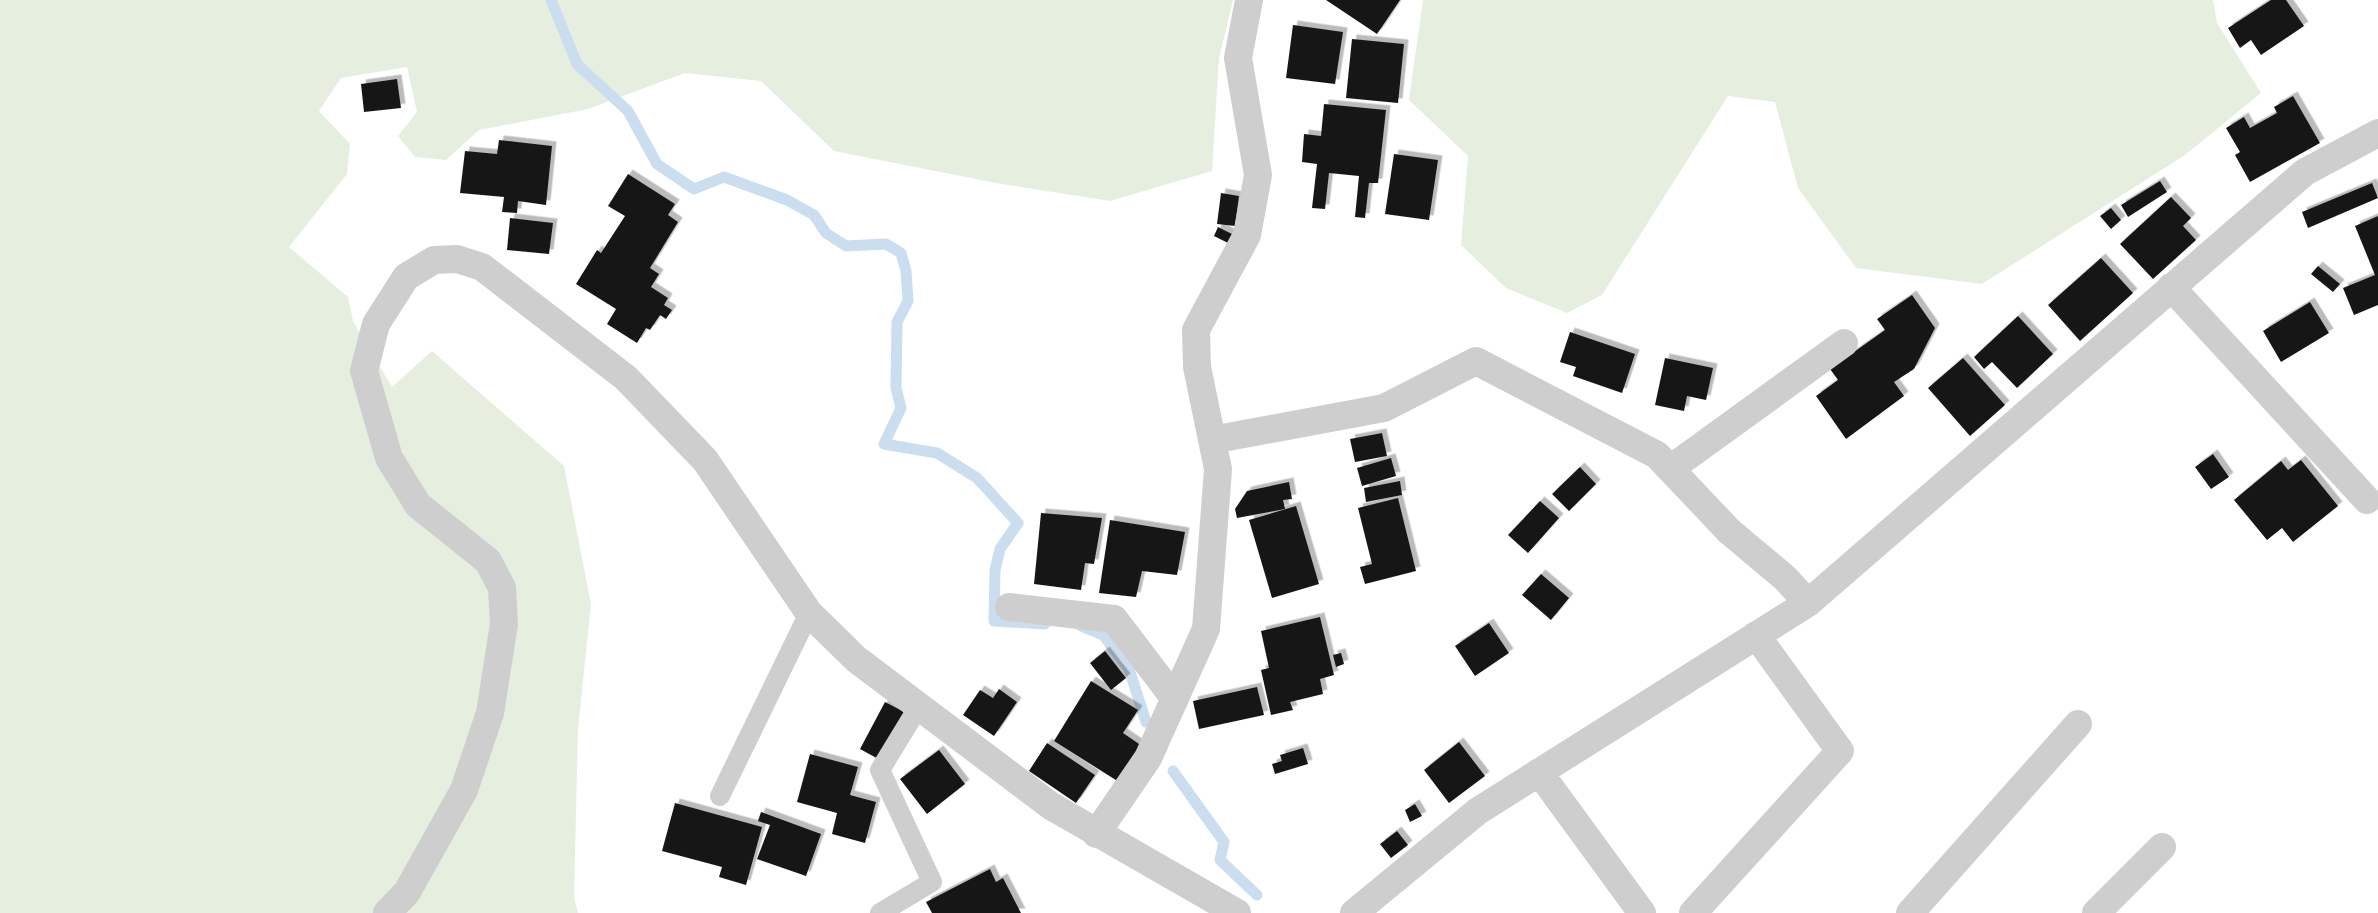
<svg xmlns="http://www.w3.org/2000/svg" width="2378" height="913" font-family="Ubuntu,sans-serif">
<defs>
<filter id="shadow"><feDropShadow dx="4.5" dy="-4.5" stdDeviation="0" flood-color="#0004"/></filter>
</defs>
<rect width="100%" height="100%" fill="#fff"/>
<path fill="#e6efdf" d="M 0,0 L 1233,0 L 1219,58 L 1212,171 L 1110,201 L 996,183 L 834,151 L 761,81 L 685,73 L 588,109 L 479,130 L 446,160 L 415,157 L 398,136 L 417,112 L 407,67 L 341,78 L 319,111 L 350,144 L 347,174 L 289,247 L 348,297 L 353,321 L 392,387 L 432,351 L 564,466 L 591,604 L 578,729 L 574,897 L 578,913 L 0,913 Z
M 1423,0 L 2213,0 L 2217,23 L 2261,93 L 2185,155 L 1982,284 L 1856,268 L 1798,188 L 1775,102 L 1728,96 L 1602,295 L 1567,313 L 1506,288 L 1461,245 L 1468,156 L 1409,100 Z"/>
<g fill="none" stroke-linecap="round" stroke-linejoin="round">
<path stroke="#cadeef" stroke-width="11" d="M 551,0 L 577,64 L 628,111 L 657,164 L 694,189 L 724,177 L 787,200 L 814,215 L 826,233 L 846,246 L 886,244 L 901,253 L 906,271 L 908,301 L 897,322 L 896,388 L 901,408 L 884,444 L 937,453 L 977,478 L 1018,523 L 1000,549 L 995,570 L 994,621 L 1045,624
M 1081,626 L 1103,635 L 1129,669 L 1146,722
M 1173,771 L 1224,842 L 1220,860 L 1257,895"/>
</g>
<path fill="#181818" filter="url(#shadow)" d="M 1326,0 L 1400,0 L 1377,34 Z
M 2271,0 L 2286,0 L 2304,26 L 2261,55 L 2251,40 L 2240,48 L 2228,28 Z
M 1293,25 L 1343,32 L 1335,84 L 1286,78 Z
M 1352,39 L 1404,44 L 1398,103 L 1346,98 Z
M 397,79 L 401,108 L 364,112 L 361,84 Z
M 2293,96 L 2320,143 L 2250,182 L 2235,155 L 2240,152 L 2226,128 L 2244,117 L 2250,128 L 2277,113 L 2274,107 Z
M 1324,104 L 1386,110 L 1378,183 L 1369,183 L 1365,218 L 1355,217 L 1359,176 L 1329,173 L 1325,209 L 1312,208 L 1317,164 L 1302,162 L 1304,134 L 1321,136 Z
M 499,140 L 552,146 L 546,205 L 518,201 L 517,213 L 502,212 L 504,197 L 460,193 L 465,151 L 497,154 Z
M 1394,154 L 1438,160 L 1429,220 L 1385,214 Z
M 628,174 L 675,204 L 668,215 L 678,222 L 650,268 L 659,274 L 651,287 L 668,298 L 664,305 L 672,310 L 666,319 L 660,315 L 650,330 L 646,328 L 637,343 L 607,324 L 616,309 L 576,284 L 597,250 L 601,253 L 625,216 L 608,206 Z
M 2160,181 L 2167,192 L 2128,217 L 2121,205 Z
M 2372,183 L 2378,198 L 2308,228 L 2302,212 Z
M 1221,193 L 1239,196 L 1235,226 L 1217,224 Z
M 2171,197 L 2191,218 L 2183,226 L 2196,240 L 2153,279 L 2120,244 Z
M 2111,208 L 2121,220 L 2111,229 L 2100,216 Z
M 2378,216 L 2378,305 L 2354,315 L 2343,288 L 2375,275 L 2355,226 Z
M 510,218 L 553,223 L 549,254 L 507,250 Z
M 1218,227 L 1232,234 L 1228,243 L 1214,236 Z
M 2101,258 L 2133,293 L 2080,341 L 2048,305 Z
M 2318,266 L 2340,284 L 2333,292 L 2311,274 Z
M 1912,295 L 1935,328 L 1914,369 L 1894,382 L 1904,396 L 1846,439 L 1816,396 L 1838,380 L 1830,369 L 1885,330 L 1877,319 Z
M 2310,302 L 2329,333 L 2281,362 L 2263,331 Z
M 2018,316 L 2053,354 L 2017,388 L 1992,362 L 1984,369 L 1974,357 Z
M 1570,332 L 1635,354 L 1622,393 L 1573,376 L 1576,367 L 1560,362 Z
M 1665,358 L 1713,368 L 1706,400 L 1687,396 L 1684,411 L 1655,405 Z
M 1963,358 L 2005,405 L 1970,436 L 1928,388 Z
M 1382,433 L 1387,456 L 1355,462 L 1350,439 Z
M 2213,454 L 2229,477 L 2211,489 L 2195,467 Z
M 1391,458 L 1396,476 L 1362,486 L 1357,468 Z
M 2301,460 L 2338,506 L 2293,542 L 2282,528 L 2267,540 L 2234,500 L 2281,461 L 2288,470 Z
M 1580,467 L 1596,484 L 1569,511 L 1552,494 Z
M 1400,481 L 1402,495 L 1366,502 L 1364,488 Z
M 1289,482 L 1292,499 L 1283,500 L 1285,509 L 1237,518 L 1235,509 L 1247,491 Z
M 1398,498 L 1416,571 L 1365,584 L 1360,567 L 1372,564 L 1358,508 Z
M 1540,501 L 1559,518 L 1528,553 L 1508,535 Z
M 1296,506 L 1319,584 L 1272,598 L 1249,520 Z
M 1041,513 L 1102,518 L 1094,564 L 1085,563 L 1081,590 L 1034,584 Z
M 1110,520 L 1185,532 L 1177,575 L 1142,571 L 1136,597 L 1099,593 Z
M 1541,574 L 1569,598 L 1551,620 L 1522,595 Z
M 1320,617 L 1334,675 L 1320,679 L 1323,694 L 1290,702 L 1293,710 L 1271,715 L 1261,670 L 1269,668 L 1261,631 Z
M 1489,623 L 1509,653 L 1475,676 L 1455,646 Z
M 1105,651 L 1126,678 L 1111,690 L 1090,663 Z
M 1341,653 L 1344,664 L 1336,667 L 1333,655 Z
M 1091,681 L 1138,710 L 1123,733 L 1142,746 L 1119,782 L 1054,741 Z
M 1257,687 L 1264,715 L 1199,729 L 1193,701 Z
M 999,689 L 1017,702 L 994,736 L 963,715 L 980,690 L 993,698 Z
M 885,702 L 908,714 L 882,761 L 860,749 Z
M 1459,742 L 1485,776 L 1449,803 L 1424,770 Z
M 1047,743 L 1095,775 L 1076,803 L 1029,771 Z
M 1303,748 L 1308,764 L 1275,774 L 1272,764 L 1282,761 L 1280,755 Z
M 939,750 L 965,784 L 927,814 L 900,779 Z
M 810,754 L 858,767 L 850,795 L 876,802 L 865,843 L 832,834 L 837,813 L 797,802 Z
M 675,803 L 762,827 L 746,885 L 719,877 L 722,867 L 662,851 Z
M 1415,804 L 1422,816 L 1410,822 L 1405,810 Z
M 761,812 L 821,834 L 806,876 L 757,859 L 770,825 L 758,821 Z
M 1397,831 L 1408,845 L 1391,858 L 1380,844 Z
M 990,869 L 996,882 L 1003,878 L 1021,913 L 932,913 L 926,902 Z"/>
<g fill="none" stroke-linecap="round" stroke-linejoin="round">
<path stroke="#cecece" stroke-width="20" d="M 720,796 L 809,613
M 880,913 L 932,882 L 880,770 L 919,706"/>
<path stroke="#cecece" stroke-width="28" d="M 2171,287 L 2367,500
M 1212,440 L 1384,408 L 1476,361 L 1657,455 L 1729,531 L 1785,578 L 1808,603
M 1670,469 L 1844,343
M 1009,607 L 1114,619 L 1175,699
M 1539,772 L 1642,913
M 1096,834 L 1148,758 L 1206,629 L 1218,469 L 1197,367 L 1196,330 L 1247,235 L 1258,175 L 1238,58 L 1249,0
M 387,913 L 407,892 L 464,790 L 490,713 L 504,624 L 502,588 L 488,561 L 418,505 L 389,458 L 364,371 L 376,324 L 406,277 L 434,260 L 457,259 L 482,267 L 626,378 L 705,460 L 809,613 L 856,659 L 1051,806 L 1237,913
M 1354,913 L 1478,811 L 1808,603 L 2305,172 L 2378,133
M 1693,913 L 1840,751 L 1756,635
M 1910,913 L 2078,724
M 2096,913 L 2162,847"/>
</g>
</svg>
